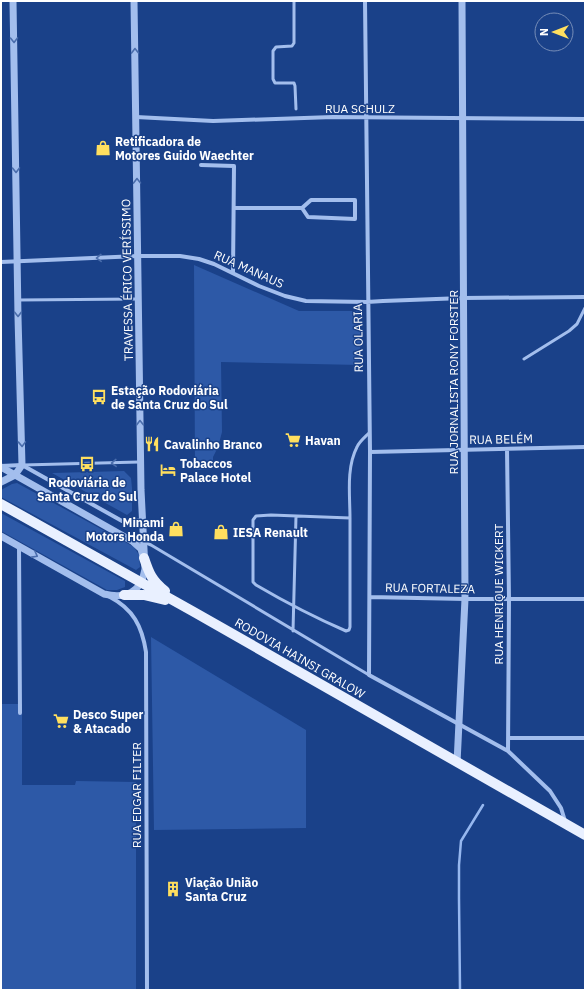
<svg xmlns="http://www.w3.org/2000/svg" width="586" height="991" font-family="'IBM Plex Sans',sans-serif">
<rect width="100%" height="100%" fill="#1a4189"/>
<path fill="#2d59a7" d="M 194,265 L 299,311 L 360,311 L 360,365 L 221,362 L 222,432 L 218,447 L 213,457 L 213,469 L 195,470 Z
M 124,471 L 131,478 L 132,488 L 132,511 L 127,515 L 52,473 Z
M 17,483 L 134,547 L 139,555 L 140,567 L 136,570 L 1,497 L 1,490 L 12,484 Z
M 1,513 L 125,581 L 125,587 L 117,590 L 107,590 L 1,531 Z
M 151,637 L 306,730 L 306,828 L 154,830 Z
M 1,704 L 22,704 L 22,785 L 75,785 L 76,781 L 136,782 L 136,990 L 1,990 Z"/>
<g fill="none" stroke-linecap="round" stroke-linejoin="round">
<path stroke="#96b7ef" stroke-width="2.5" d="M 460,990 L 459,899 L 459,865 L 461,841 L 483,805"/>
<path stroke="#a3beed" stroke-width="3" d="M 294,1 L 294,43 L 292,46 L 276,47 L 273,51 L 273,79 L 275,83 L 294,83 L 295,86 L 296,109
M 18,300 L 138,299
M 524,359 L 569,331 L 577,324 L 585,308
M 23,465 L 139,462
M 271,515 L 350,518 L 350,627 L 349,630 L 346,631 C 316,618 285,602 256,585 L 253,582 L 253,520 L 256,516 Z
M 350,518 C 350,496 346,468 357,447 C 359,442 365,437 369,433
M 135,541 L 144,542 L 151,545 L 369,675
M 293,631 L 296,516"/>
<path stroke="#a3beed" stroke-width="4" d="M 365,1 L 370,452 L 369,675 L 508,751 L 550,791 L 561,808 L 565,821
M 136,117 L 213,121 L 333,117 L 585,119
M 201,165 L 234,166 L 233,273
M 235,208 L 302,208 L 311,200 L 355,200 L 355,219 L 308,217 L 302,208
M 1,262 L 138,256 L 180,256 L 199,259 L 214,264 L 259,286 L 285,296 L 306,301 L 367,302 L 383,301 L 463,298 L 585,297
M 507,449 L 509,599 L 508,751
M 370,452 L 585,447
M 1,466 L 22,465 L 122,521 L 128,522 L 142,520
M 19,546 L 20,713
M 110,597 C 133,609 142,626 146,652 L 147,990
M 370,597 L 465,599 L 585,599
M 509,738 L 585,738"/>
<path stroke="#a3beed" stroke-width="7" d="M 1,467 L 132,541 L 141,549 L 143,556
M 1,482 L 15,475 L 22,465 L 18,317 L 13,1
M 1,536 L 104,594 C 126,599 141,593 145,569 L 141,490 L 134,1
M 457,763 L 465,599 L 462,1"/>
<path stroke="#e9f0ff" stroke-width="10" d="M 1,504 L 194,612 L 585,835
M 144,558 C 149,573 152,581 165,591
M 124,595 L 144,595 L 165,600"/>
</g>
<defs><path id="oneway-chevron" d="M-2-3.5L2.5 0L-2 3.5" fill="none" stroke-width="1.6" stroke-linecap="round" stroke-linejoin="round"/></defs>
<g stroke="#4a6dac">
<use href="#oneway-chevron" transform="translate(14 40) rotate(89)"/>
<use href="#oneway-chevron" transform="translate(135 51) rotate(-91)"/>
<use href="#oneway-chevron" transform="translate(16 170) rotate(89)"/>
<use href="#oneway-chevron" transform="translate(137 181) rotate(-91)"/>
<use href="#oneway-chevron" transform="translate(99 258) rotate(178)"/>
<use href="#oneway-chevron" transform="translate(18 314) rotate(89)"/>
<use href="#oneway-chevron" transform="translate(140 423) rotate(-91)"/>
<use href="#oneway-chevron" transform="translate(22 444) rotate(88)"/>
<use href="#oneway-chevron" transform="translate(114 463) rotate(178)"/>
<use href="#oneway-chevron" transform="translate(35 555) rotate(28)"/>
</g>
<defs>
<symbol id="shop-bare" viewBox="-9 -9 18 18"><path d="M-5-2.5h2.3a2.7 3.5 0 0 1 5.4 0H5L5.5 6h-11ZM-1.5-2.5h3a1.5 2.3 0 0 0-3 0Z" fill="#ffdf5f" stroke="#1a4189" stroke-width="2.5" paint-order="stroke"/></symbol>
<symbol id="bus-bare" viewBox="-9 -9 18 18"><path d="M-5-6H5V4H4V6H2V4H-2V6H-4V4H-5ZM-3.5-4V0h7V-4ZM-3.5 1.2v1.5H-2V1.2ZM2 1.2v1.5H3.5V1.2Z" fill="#ffdf5f" stroke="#1a4189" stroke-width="2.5" paint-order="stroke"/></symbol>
<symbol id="supermarket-bare" viewBox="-9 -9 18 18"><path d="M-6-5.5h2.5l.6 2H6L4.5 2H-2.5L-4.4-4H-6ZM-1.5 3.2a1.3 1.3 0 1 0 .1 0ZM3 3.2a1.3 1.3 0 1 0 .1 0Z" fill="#ffdf5f" stroke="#1a4189" stroke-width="2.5" paint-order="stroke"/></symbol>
<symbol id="restaurant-bare" viewBox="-9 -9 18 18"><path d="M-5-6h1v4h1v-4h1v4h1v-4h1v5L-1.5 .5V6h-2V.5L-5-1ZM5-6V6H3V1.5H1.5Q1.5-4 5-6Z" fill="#ffdf5f" stroke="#1a4189" stroke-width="2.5" paint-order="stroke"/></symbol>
<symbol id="hotel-bare" viewBox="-9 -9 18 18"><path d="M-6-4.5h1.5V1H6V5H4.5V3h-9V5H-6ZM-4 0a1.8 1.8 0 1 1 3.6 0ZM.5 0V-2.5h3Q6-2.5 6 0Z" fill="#ffdf5f" stroke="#1a4189" stroke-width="2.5" paint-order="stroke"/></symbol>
<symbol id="building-bare" viewBox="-9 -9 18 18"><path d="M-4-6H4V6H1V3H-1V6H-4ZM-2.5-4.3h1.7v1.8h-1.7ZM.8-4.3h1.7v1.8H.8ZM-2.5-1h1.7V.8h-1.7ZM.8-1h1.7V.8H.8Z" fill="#ffdf5f" stroke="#1a4189" stroke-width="2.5" paint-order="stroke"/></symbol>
</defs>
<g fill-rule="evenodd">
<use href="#shop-bare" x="92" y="137" width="22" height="22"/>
<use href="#bus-bare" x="88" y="386" width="22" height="22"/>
<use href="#supermarket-bare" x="282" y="429" width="22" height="22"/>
<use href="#restaurant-bare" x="141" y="433" width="22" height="22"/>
<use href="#bus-bare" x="76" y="453" width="22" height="22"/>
<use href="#hotel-bare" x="157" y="459" width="22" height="22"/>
<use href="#shop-bare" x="165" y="518" width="22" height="22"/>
<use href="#shop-bare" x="210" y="521" width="22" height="22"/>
<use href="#supermarket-bare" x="50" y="710" width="22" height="22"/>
<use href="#building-bare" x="162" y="878" width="22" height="22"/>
</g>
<g text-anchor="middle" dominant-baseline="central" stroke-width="3" stroke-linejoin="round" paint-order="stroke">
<g font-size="12" fill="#fff" stroke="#1a4189">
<text x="360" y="108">RUA SCHULZ</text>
<text transform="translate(249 269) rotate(24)">RUA MANAUS</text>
<text transform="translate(127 280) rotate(-91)">TRAVESSA ÉRICO VERÍSSIMO</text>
<text transform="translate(358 338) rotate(-91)">RUA OLARIA</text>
<text transform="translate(453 382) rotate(-90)">RUA JORNALISTA RONY FORSTER</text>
<text transform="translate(501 439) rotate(-1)">RUA BELÉM</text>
<text transform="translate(430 588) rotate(1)">RUA FORTALEZA</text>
<text transform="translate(498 594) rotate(-90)">RUA HENRIQUE WICKERT</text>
<text transform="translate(300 658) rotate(30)">RODOVIA HAINSI GRALOW</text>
<text transform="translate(136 795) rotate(-90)">RUA EDGAR FILTER</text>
</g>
<g font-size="12" font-weight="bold" fill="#fff" stroke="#1a4189" text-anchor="start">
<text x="115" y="141">Retificadora de<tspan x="115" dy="14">Motores Guido Waechter</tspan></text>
<text x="111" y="390">Estação Rodoviária<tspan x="111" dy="14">de Santa Cruz do Sul</tspan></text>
<text x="305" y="440">Havan</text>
<text x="164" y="444">Cavalinho Branco</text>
<text x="180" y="463">Tobaccos<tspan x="180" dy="14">Palace Hotel</tspan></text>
<text x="87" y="482" text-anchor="middle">Rodoviária de<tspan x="87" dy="14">Santa Cruz do Sul</tspan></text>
<text x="164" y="522" text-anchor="end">Minami<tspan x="164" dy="14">Motors Honda</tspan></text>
<text x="233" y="532">IESA Renault</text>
<text x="73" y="714">Desco Super<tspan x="73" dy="14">&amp; Atacado</tspan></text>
<text x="185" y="882">Viação União<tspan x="185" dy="14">Santa Cruz</tspan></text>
</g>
</g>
<rect width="586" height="991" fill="none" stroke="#ffffff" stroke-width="4"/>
<g transform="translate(554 32) rotate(270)"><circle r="19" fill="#1a4189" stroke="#768db8"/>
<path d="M0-3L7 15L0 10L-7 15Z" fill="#ffdf5f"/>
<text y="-6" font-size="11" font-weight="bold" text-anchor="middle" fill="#ffffff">N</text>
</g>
</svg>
